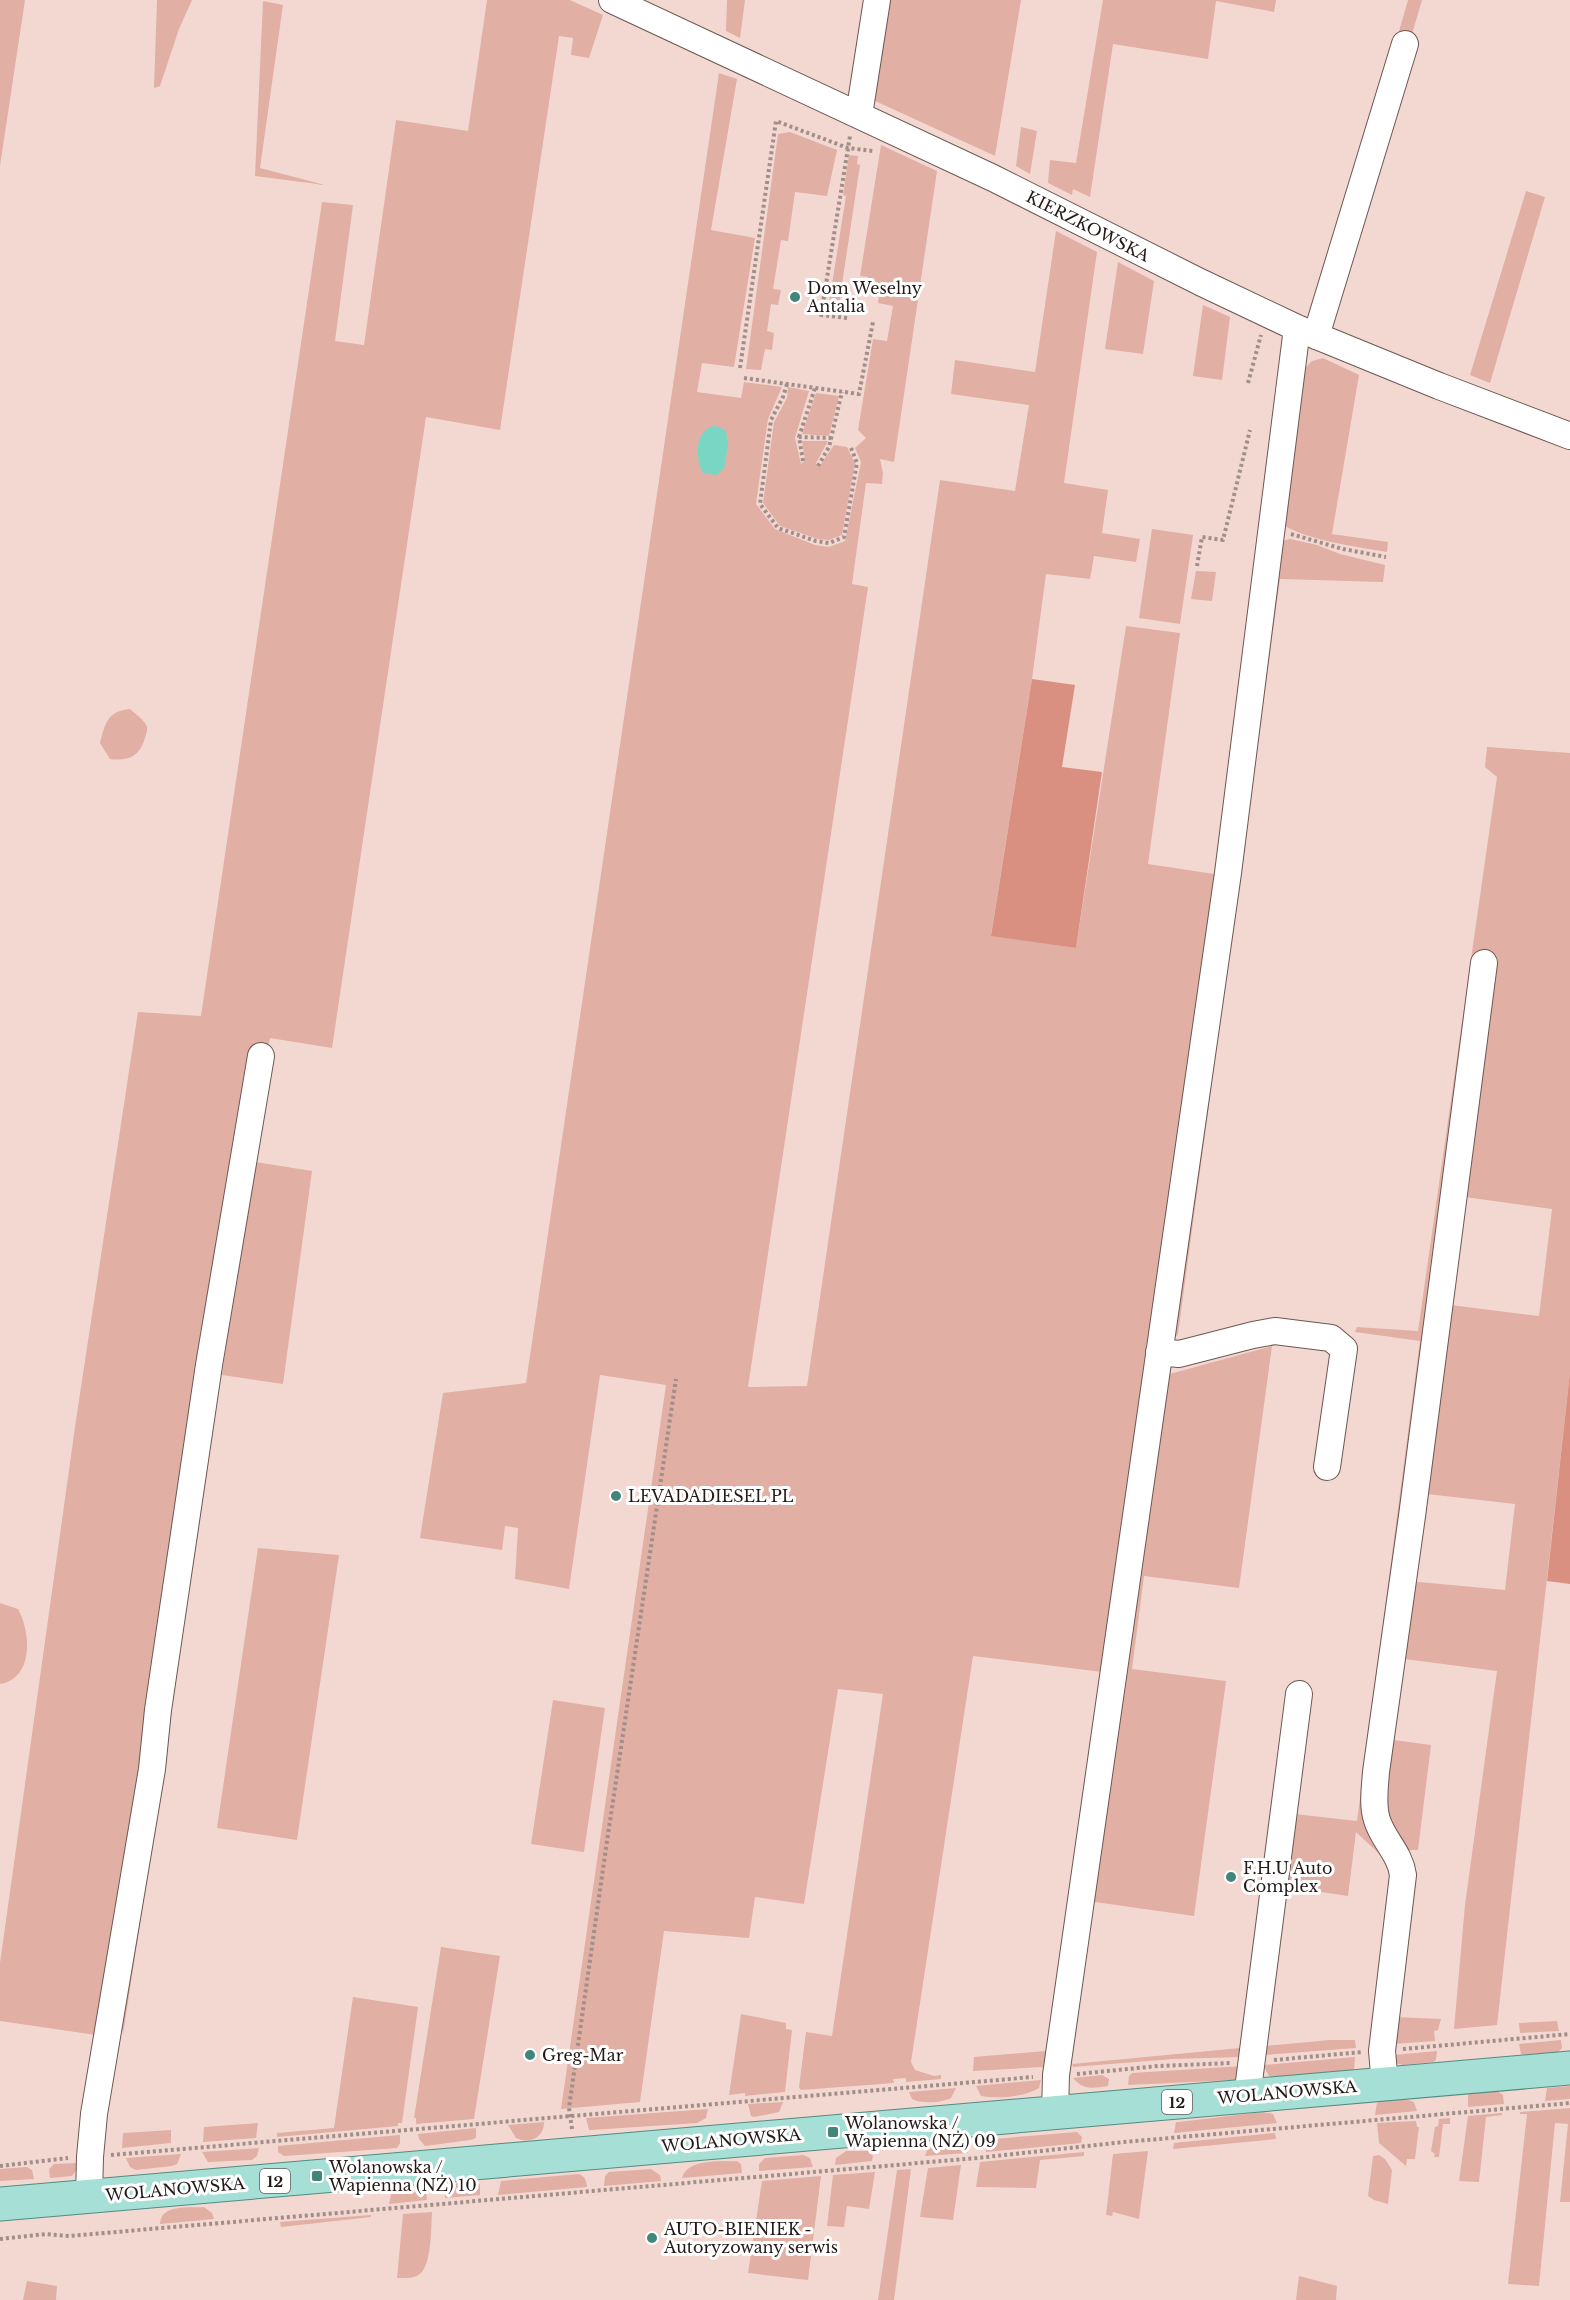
<svg xmlns="http://www.w3.org/2000/svg" width="1570" height="2300" font-family="'Libre Baskerville',serif">
<rect width="100%" height="100%" fill="#f3d8d2"/>
<path fill="#e1afa4" d="M 0,0 L 25,0 L 0,166 Z
M 157,0 L 192,0 L 179,29 L 160,86 L 154,88 Z
M 487,0 L 570,0 L 603,15 L 589,58 L 571,55 L 573,38 L 559,36 L 500,430 L 426,417 L 332,1048 L 270,1038 L 143,1738 L 96,2035 L 0,2021 L 0,1963 L 76,1420 L 138,1012 L 201,1016 L 322,202 L 353,205 L 335,341 L 364,345 L 396,120 L 468,131 Z
M 727,0 L 745,0 L 740,38 L 726,31 Z
M 888,0 L 1021,0 L 995,156 L 873,100 Z
M 1103,0 L 1276,0 L 1274,12 L 1216,1 L 1208,59 L 1113,44 L 1090,197 L 1073,189 L 1072,195 L 1048,183 L 1050,160 L 1076,163 Z
M 1408,0 L 1422,0 L 1410,41 L 1397,38 Z
M 263,1 L 283,5 L 260,168 L 325,185 L 255,176 Z
M 719,73 L 737,79 L 711,230 L 755,238 L 734,367 L 702,363 L 697,392 L 741,398 L 744,382 L 782,387 L 768,419 L 756,504 L 775,529 L 815,545 L 829,547 L 845,541 L 861,462 L 855,448 L 866,438 L 858,430 L 873,339 L 887,341 L 893,306 L 878,303 L 879,295 L 872,293 L 873,286 L 867,284 L 868,277 L 860,276 L 881,145 L 937,171 L 894,462 L 880,459 L 883,473 L 882,484 L 866,483 L 852,584 L 868,587 L 748,1387 L 807,1386 L 940,480 L 1015,491 L 1029,405 L 951,394 L 955,360 L 1035,372 L 1056,231 L 1097,252 L 1064,483 L 1108,490 L 1102,533 L 1140,539 L 1136,562 L 1094,556 L 1090,579 L 1046,574 L 1032,679 L 991,935 L 1076,948 L 1126,626 L 1180,633 L 1148,864 L 1214,874 L 1216,887 L 1102,1672 L 973,1656 L 911,2062 L 915,2070 L 934,2076 L 941,2075 L 941,2079 L 906,2082 L 906,2078 L 893,2079 L 894,2083 L 801,2090 L 799,2087 L 806,2032 L 832,2036 L 883,1694 L 838,1689 L 804,1904 L 755,1897 L 749,1938 L 664,1931 L 640,2102 L 561,2109 L 666,1385 L 600,1375 L 569,1589 L 515,1579 L 518,1528 L 505,1526 L 502,1550 L 420,1538 L 443,1393 L 526,1383 Z
M 1021,127 L 1037,131 L 1030,174 L 1016,166 Z
M 790,132 L 837,150 L 827,196 L 795,192 L 788,241 L 781,240 L 773,289 L 781,290 L 778,305 L 771,304 L 767,331 L 774,333 L 772,350 L 765,349 L 761,370 L 746,369 L 778,134 Z
M 849,155 L 858,156 L 857,164 L 860,165 L 839,304 L 829,303 L 846,196 L 843,195 Z
M 1526,191 L 1545,197 L 1490,383 L 1470,375 Z
M 1118,262 L 1154,281 L 1143,354 L 1105,349 Z
M 1203,305 L 1230,317 L 1222,380 L 1193,376 Z
M 1323,358 L 1359,375 L 1332,534 L 1388,542 L 1387,552 C 1358,547 1305,540 1282,524 L 1301,372 L 1312,361 Z
M 788,387 L 809,391 L 795,438 L 801,464 L 805,460 L 802,441 L 828,441 L 816,463 L 819,467 L 834,445 L 847,447 L 855,463 L 842,535 L 829,540 L 818,539 L 780,526 L 763,503 L 774,422 L 787,398 Z
M 816,393 L 839,396 L 829,436 L 802,434 Z
M 1152,529 L 1193,535 L 1180,624 L 1139,618 Z
M 1290,539 L 1317,545 L 1340,554 L 1385,565 L 1383,582 L 1280,579 L 1178,1334 L 1171,1343 L 1281,541 Z
M 1196,571 L 1216,572 L 1212,601 L 1191,599 Z
M 130,709 C 135,714 145,720 147,727 C 148,731 145,737 144,741 C 138,758 126,761 110,759 L 100,743 C 105,724 107,711 130,709 Z
M 1487,747 L 1570,753 L 1570,1372 L 1497,2025 L 1454,2029 L 1465,1905 L 1497,1671 L 1397,1658 L 1408,1581 L 1505,1590 L 1515,1504 L 1427,1494 L 1421,1547 L 1412,1546 L 1451,1305 L 1539,1316 L 1552,1209 L 1465,1197 L 1370,1792 L 1390,1864 L 1356,1832 L 1348,1896 L 1287,1887 L 1295,1814 L 1357,1821 L 1420,1341 L 1355,1332 L 1357,1327 L 1418,1331 L 1497,777 L 1485,767 Z
M 250,1161 L 312,1171 L 283,1384 L 222,1375 Z
M 1272,1346 L 1239,1588 L 1144,1576 L 1132,1669 L 1226,1681 L 1194,1916 L 1088,1901 L 1166,1375 Z
M 258,1548 L 339,1555 L 297,1840 L 217,1828 Z
M 0,1603 L 18,1609 C 31,1632 34,1678 0,1684 Z
M 553,1700 L 605,1708 L 584,1852 L 531,1844 Z
M 1386,1739 L 1431,1745 L 1418,1850 L 1405,1850 L 1384,1821 Z
M 156,1819 L 123,2035 L 122,2025 Z
M 441,1947 L 500,1956 L 474,2119 L 416,2124 L 416,2118 L 414,2118 Z
M 353,1997 L 418,2007 L 402,2123 L 398,2123 L 398,2126 L 277,2137 L 277,2133 L 334,2128 Z
M 741,2014 L 786,2023 L 786,2029 L 792,2030 L 785,2092 L 745,2096 L 745,2093 L 729,2095 Z
M 1395,2017 L 1441,2019 L 1438,2030 L 1434,2031 L 1435,2041 L 1393,2044 Z
M 1557,2021 L 1559,2031 L 1520,2033 L 1519,2023 Z
M 1330,2040 L 1355,2040 L 1356,2048 L 1264,2055 L 1265,2046 Z
M 1561,2040 L 1562,2048 L 1558,2052 L 1525,2055 L 1521,2054 L 1519,2044 Z
M 1240,2048 L 1242,2057 L 1173,2059 L 1073,2067 L 1072,2064 Z
M 1046,2051 L 1043,2067 L 973,2071 L 974,2057 Z
M 1437,2051 L 1436,2060 L 1433,2062 L 1403,2065 L 1395,2063 L 1394,2055 Z
M 1355,2057 L 1354,2070 L 1277,2077 L 1269,2076 L 1263,2065 Z
M 1243,2066 L 1241,2078 L 1235,2080 L 1128,2085 L 1129,2076 L 1132,2073 Z
M 1102,2075 L 1109,2079 L 1108,2086 C 1093,2088 1084,2091 1073,2078 Z
M 1041,2080 L 1039,2088 C 1025,2097 998,2099 981,2096 L 976,2086 Z
M 1570,2086 L 1570,2099 L 1545,2101 L 1547,2088 Z
M 956,2088 L 951,2098 C 941,2103 922,2104 912,2099 L 909,2092 Z
M 1497,2091 L 1503,2095 L 1504,2104 L 1468,2107 L 1468,2095 L 1470,2094 Z
M 1388,2099 L 1408,2100 L 1414,2102 L 1417,2111 L 1375,2115 L 1377,2103 Z
M 783,2102 L 779,2112 L 754,2117 L 751,2116 L 748,2104 Z
M 1570,2108 L 1570,2202 L 1560,2202 L 1568,2124 L 1555,2123 L 1539,2286 L 1508,2284 L 1527,2114 L 1520,2114 L 1520,2112 Z
M 708,2109 L 706,2118 L 697,2123 L 591,2130 L 589,2130 L 586,2118 Z
M 1262,2112 L 1273,2114 L 1277,2123 L 1174,2133 L 1176,2122 L 1179,2122 Z
M 1502,2113 L 1502,2115 L 1486,2117 L 1479,2182 L 1459,2181 L 1468,2116 Z
M 1450,2118 L 1450,2124 L 1443,2124 L 1439,2157 L 1434,2157 L 1435,2154 L 1431,2151 L 1435,2127 L 1438,2126 L 1439,2119 Z
M 1416,2121 L 1417,2127 L 1419,2127 L 1415,2159 L 1407,2159 L 1406,2166 L 1379,2143 L 1377,2123 Z
M 544,2122 C 544,2138 530,2144 516,2138 L 508,2125 Z
M 258,2123 L 256,2138 L 203,2142 L 204,2127 Z
M 476,2128 L 476,2138 L 470,2140 L 425,2146 L 419,2139 L 418,2134 Z
M 171,2130 L 171,2143 L 122,2148 L 123,2133 Z
M 1077,2132 L 1082,2137 L 1081,2143 L 986,2152 L 986,2144 L 993,2139 Z
M 1275,2133 L 1276,2139 L 1173,2149 L 1174,2143 Z
M 400,2135 L 400,2143 L 397,2148 L 284,2156 L 278,2152 L 278,2146 Z
M 964,2142 L 968,2143 L 968,2153 L 925,2156 L 929,2145 Z
M 259,2148 L 257,2156 L 252,2160 L 208,2162 L 202,2152 Z
M 846,2151 L 868,2151 L 873,2156 L 872,2161 L 835,2165 L 836,2158 Z
M 1148,2151 L 1139,2219 L 1113,2212 L 1112,2216 L 1106,2215 L 1113,2154 Z
M 1084,2152 L 1084,2156 L 1040,2160 L 1036,2188 L 976,2187 L 980,2162 Z
M 181,2154 L 177,2164 L 172,2166 L 136,2170 L 130,2167 L 126,2158 Z
M 803,2155 L 810,2158 L 813,2167 L 759,2171 L 759,2164 L 765,2158 Z
M 1379,2155 L 1385,2159 L 1392,2170 L 1388,2204 L 1374,2200 L 1368,2196 L 1373,2156 Z
M 737,2161 L 741,2164 L 742,2173 L 682,2178 C 688,2158 720,2162 737,2161 Z
M 78,2163 L 78,2168 L 72,2176 L 50,2178 L 49,2169 L 54,2164 Z
M 961,2165 L 953,2220 L 920,2217 L 928,2168 Z
M 27,2167 L 32,2170 L 34,2179 L 0,2181 L 0,2169 Z
M 651,2169 L 660,2175 L 661,2181 L 604,2186 L 605,2176 L 609,2172 Z
M 911,2169 L 894,2300 L 878,2300 L 897,2170 Z
M 875,2172 L 869,2209 L 847,2206 L 844,2227 L 827,2226 L 833,2175 Z
M 579,2174 C 586,2177 586,2181 587,2187 L 498,2195 L 501,2181 Z
M 821,2176 L 808,2280 L 748,2273 L 762,2181 Z
M 475,2182 L 480,2184 L 480,2195 L 445,2198 L 445,2191 L 449,2184 Z
M 426,2189 L 427,2200 L 389,2204 L 392,2190 Z
M 204,2207 L 212,2213 L 214,2219 L 160,2224 C 161,2204 188,2208 204,2207 Z
M 432,2212 C 431,2227 432,2264 420,2274 C 413,2279 405,2278 397,2278 L 403,2214 Z
M 371,2215 L 371,2217 L 281,2227 L 280,2222 Z
M 1299,2276 L 1337,2286 L 1336,2300 L 1296,2300 Z
M 27,2281 L 57,2286 L 56,2300 L 23,2300 Z"/>
<path fill="#d99080" d="M 1032,679 L 1075,685 L 1062,767 L 1102,772 L 1076,948 L 991,936 Z
M 1570,1372 L 1570,1584 L 1547,1581 Z"/>
<path fill="#79d6c5" d="M 712,426 L 719,427 L 726,431 L 728,445 L 724,469 L 716,475 L 703,473 C 695,459 694,433 712,426 Z"/>
<g fill="none" stroke-linecap="round" stroke-linejoin="round">
<defs>
<path id="minor" d="M 612,0 L 993,178 L 1200,282 L 1297,328 L 1439,386 L 1570,436
M 859,115 L 877,0
M 1316,336 L 1405,44
M 1159,1352 L 1179,1354 L 1253,1335 L 1275,1331 L 1331,1338 L 1344,1349 L 1327,1467
M 1385,2084 L 1382,2051 L 1403,1875 C 1400,1853 1383,1840 1377,1820 C 1372,1805 1375,1787 1376,1772 L 1412,1516 L 1484,963
M 1247,2097 L 1299,1694
M 1055,2113 L 1056,2075 L 1228,873 L 1297,328
M 89,2197 L 90,2157 L 94,2114 L 152,1769 L 158,1710 L 209,1365 L 261,1056"/>
<path id="major" d="M 0,2204 L 1570,2068"/>
</defs>
<use href="#minor" stroke="#6d5751" stroke-width="28"/>
<use href="#major" stroke="#518c81" stroke-width="35"/>
<path stroke="#a28e89" stroke-width="4" stroke-dasharray="3 3" stroke-linecap="butt" d="M 847,318 L 821,315 L 850,136
M 740,368 L 776,121 L 848,148 L 873,151
M 744,378 L 859,394 L 873,322
M 1248,383 L 1261,335
M 787,384 L 783,397 L 771,420 L 760,504 L 778,528 L 816,541 L 829,543 L 844,537 L 857,463 L 851,448
M 799,437 L 815,388
M 803,461 L 799,437 L 831,438
M 818,466 L 829,447 L 842,392
M 1291,534 L 1343,549 L 1386,557
M 1197,566 L 1202,537 L 1223,540 L 1250,430
M 1403,2049 L 1570,2034
M 1274,2060 L 1362,2052
M 1077,2074 L 1158,2066 L 1231,2063
M 572,2129 L 569,2108 L 606,1848 L 676,1379
M 111,2155 L 1033,2077
M 0,2166 L 68,2158
M 0,2239 L 46,2234 L 69,2236 L 977,2158 L 1124,2142 L 1570,2103"/>
<use href="#minor" stroke="#fff" stroke-width="26"/>
<use href="#major" stroke="#a6dfd5" stroke-width="33"/>
</g>
<g fill="#42867a" stroke="#fff" stroke-width="2">
<circle cx="795" cy="297" r="6"/>
<circle cx="616" cy="1496" r="6"/>
<circle cx="1231" cy="1877" r="6"/>
<circle cx="530" cy="2055" r="6"/>
<rect x="827" y="2126" width="12" height="12" rx="3"/>
<rect x="311" y="2170" width="12" height="12" rx="3"/>
<circle cx="652" cy="2238" r="6"/>
</g>
<g text-anchor="middle" dominant-baseline="central" stroke-width="6" stroke-linejoin="round" paint-order="stroke">
<g fill="#fff" stroke="#655f5d" stroke-width="1.5">
<rect x="1162" y="2090" width="30" height="24" rx="4.5"/>
<rect x="260" y="2169" width="30" height="24" rx="4.5"/>
</g>
<g font-size="15" font-weight="bold" fill="#231a18">
<text x="1177" y="2102">12</text>
<text x="275" y="2181">12</text>
</g>
<g font-size="16" fill="#231a18" stroke="#fff">
<text transform="translate(1088 226) rotate(27)">KIERZKOWSKA</text>
<text transform="translate(1287 2092) rotate(-5)">WOLANOWSKA</text>
<text transform="translate(731 2140) rotate(-5)">WOLANOWSKA</text>
<text transform="translate(175 2189) rotate(-5)">WOLANOWSKA</text>
</g>
<g font-size="16" fill="#231a18" stroke="#fff" text-anchor="start">
<text x="807" y="288">Dom Weselny<tspan x="807" dy="18">Antalia</tspan></text>
<text x="628" y="1496">LEVADADIESEL PL</text>
<text x="1243" y="1868">F.H.U Auto<tspan x="1243" dy="18">Complex</tspan></text>
<text x="542" y="2055">Greg-Mar</text>
<text x="845" y="2123">Wolanowska /<tspan x="845" dy="18">Wapienna (NŻ) 09</tspan></text>
<text x="329" y="2167">Wolanowska /<tspan x="329" dy="18">Wapienna (NŻ) 10</tspan></text>
<text x="664" y="2229">AUTO-BIENIEK -<tspan x="664" dy="18">Autoryzowany serwis</tspan></text>
</g>
</g>
</svg>
